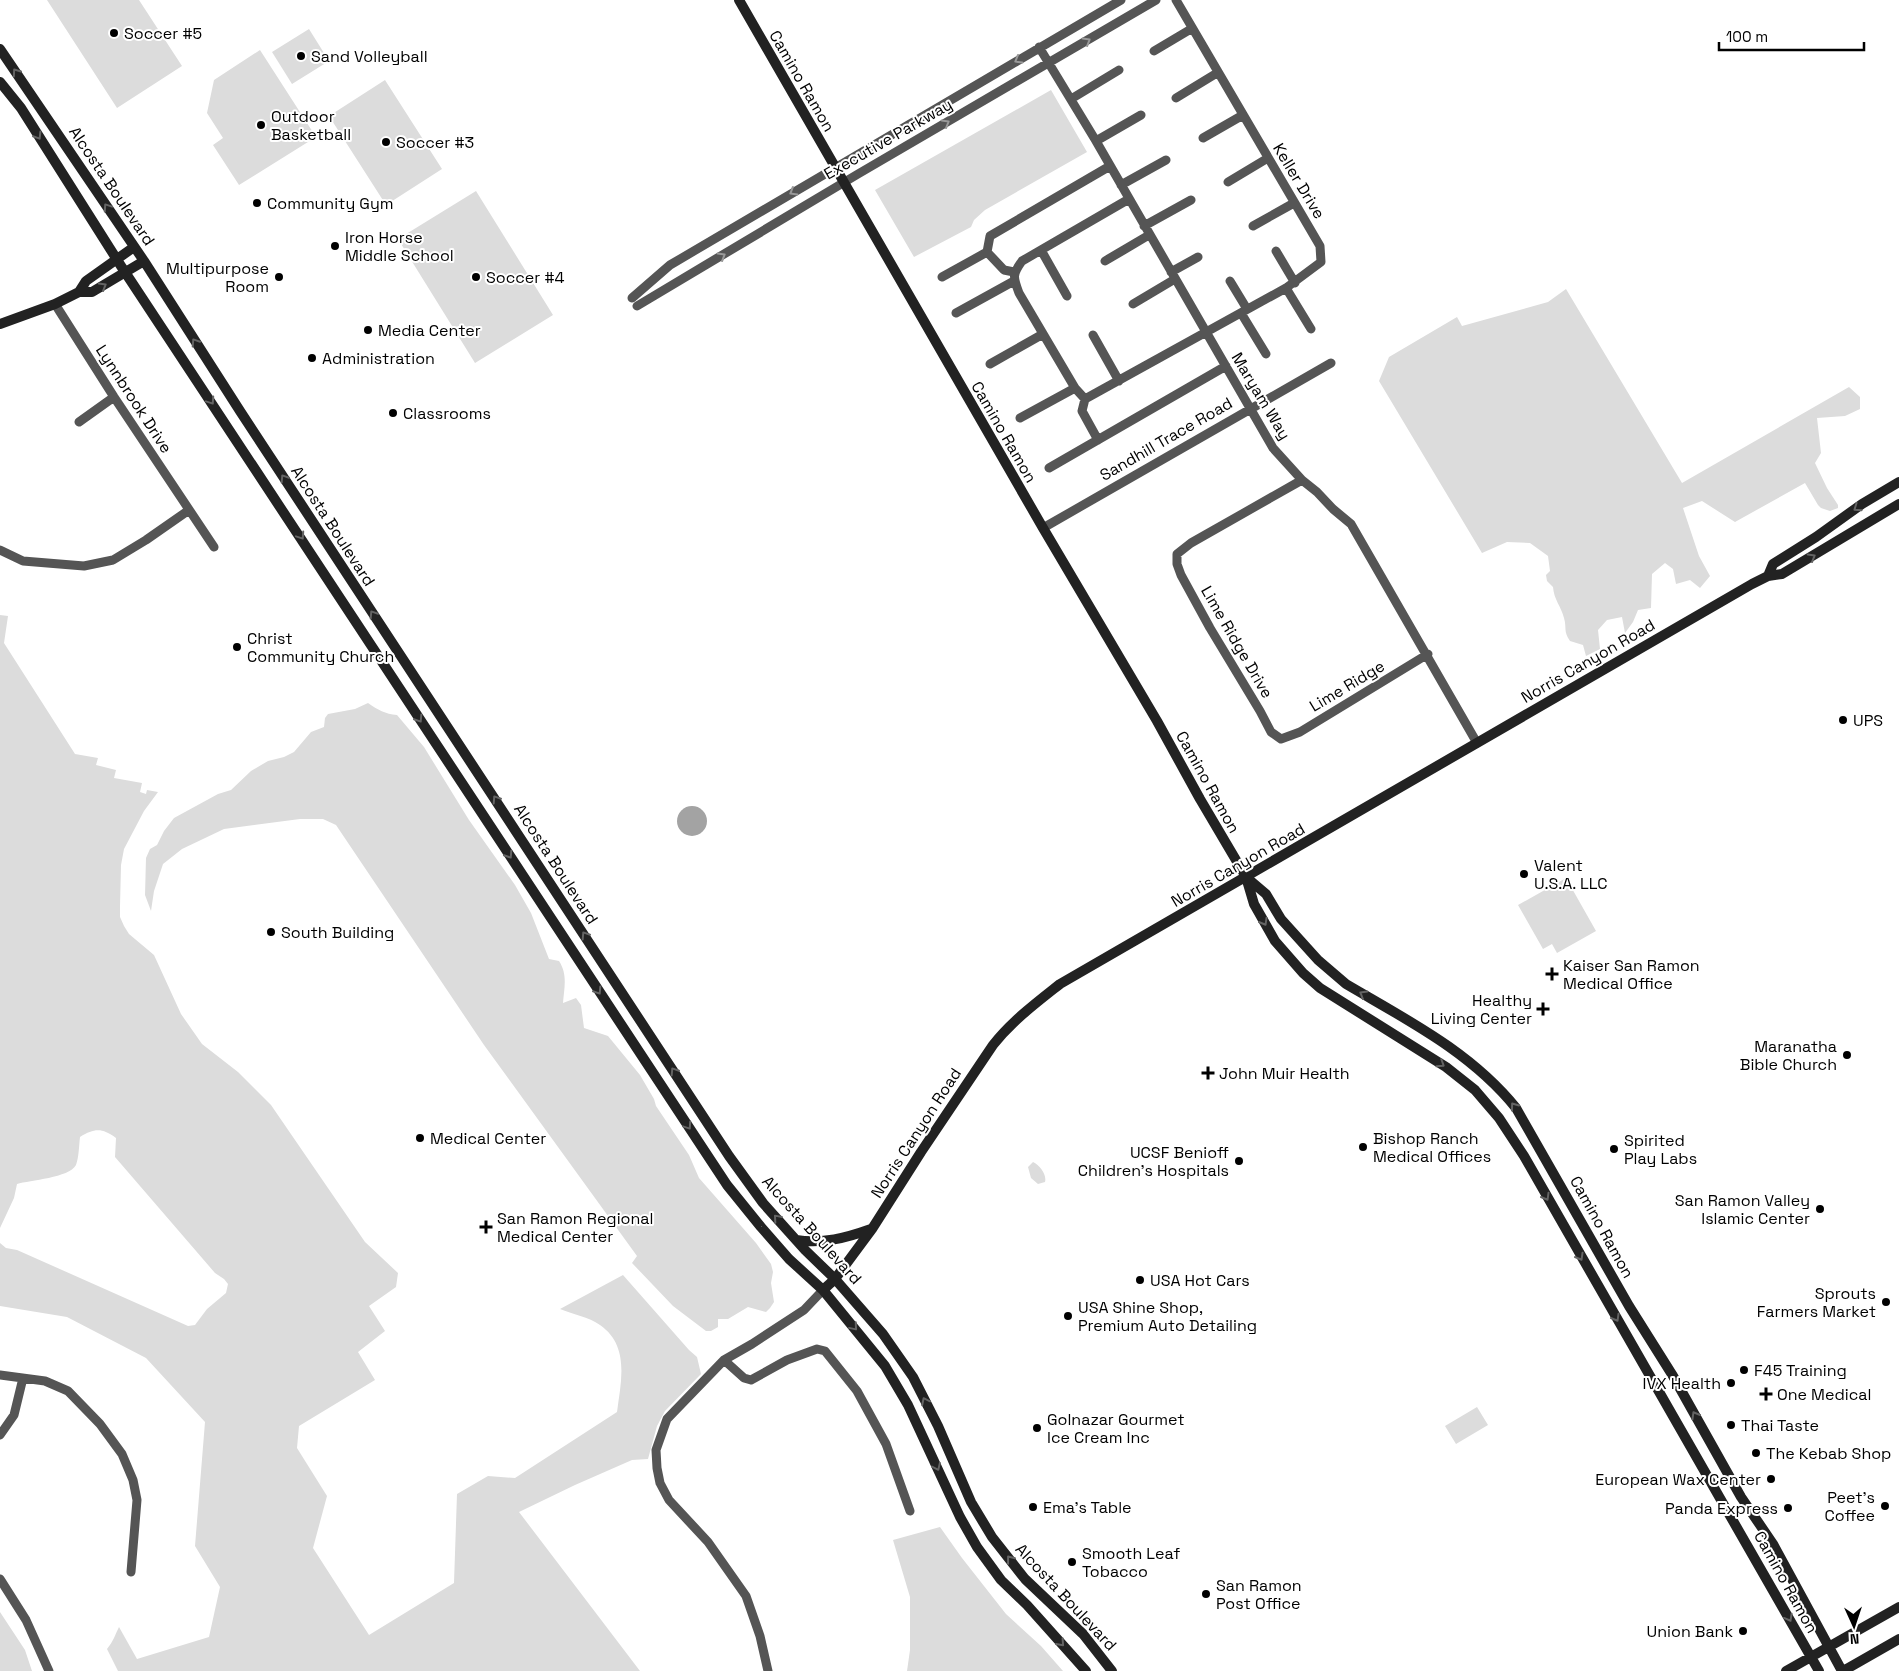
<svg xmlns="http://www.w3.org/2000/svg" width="1899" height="1671" font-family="'Space Grotesk',sans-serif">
<rect width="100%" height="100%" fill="#fff"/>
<path fill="#dcdcdc" d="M 47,0 L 139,0 L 182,66 L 117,108 Z
M 309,29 L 329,61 L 292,84 L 272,52 Z
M 260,50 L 316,137 L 239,185 L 213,145 L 223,138 L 207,113 L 214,80 Z
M 385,80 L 442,169 L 386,205 L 329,116 Z
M 1051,90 L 1087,152 L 985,210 L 974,220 L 971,227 L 914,257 L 875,190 Z
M 476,191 L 553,315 L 475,363 L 398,239 Z
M 1566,289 L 1682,483 L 1849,387 L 1860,397 L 1860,409 L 1845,416 L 1817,418 L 1821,453 L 1815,463 L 1827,488 L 1838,505 L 1838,508 L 1830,511 L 1821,508 L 1818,505 L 1805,483 L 1735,522 L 1702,501 L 1683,508 L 1699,556 L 1710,576 L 1700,588 L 1690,580 L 1676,584 L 1673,569 L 1665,563 L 1652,574 L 1651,608 L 1638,610 L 1633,622 L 1625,633 L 1622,617 L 1607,620 L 1598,630 L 1600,649 L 1586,656 L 1583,645 L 1570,641 C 1563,631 1567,628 1564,618 C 1561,606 1554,600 1553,587 L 1547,581 L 1546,575 L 1550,571 L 1548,556 L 1530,543 L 1507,542 L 1482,553 L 1379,381 L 1389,357 L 1457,317 L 1462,326 L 1548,302 Z
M 0,615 L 8,616 L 4,643 L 75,754 L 98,758 L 96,765 L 116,770 L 114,778 L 142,783 L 140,792 L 146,794 L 147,790 L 158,792 L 144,811 L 124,849 L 121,865 L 120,906 L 120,917 L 124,926 L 129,934 L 154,955 L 181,1014 L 202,1044 L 238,1072 L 271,1105 L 365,1242 L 398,1273 L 396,1287 L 369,1306 L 385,1331 L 358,1352 L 375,1380 L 299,1426 L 297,1448 L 327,1496 L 313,1548 L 369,1635 L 454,1583 L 457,1494 L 488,1476 L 515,1478 L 617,1412 C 621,1381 630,1346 600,1325 C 589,1317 572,1314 560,1309 L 623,1275 L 689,1350 L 697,1357 L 701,1374 L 665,1411 L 657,1426 L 648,1459 L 632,1460 L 575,1485 L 519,1512 L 640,1671 L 118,1671 L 107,1649 C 113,1642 115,1635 119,1627 L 137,1659 L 209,1637 L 220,1587 L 195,1546 L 205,1422 L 146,1358 L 67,1317 L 0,1306 L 0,1243 L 6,1248 L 17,1250 L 188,1326 L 195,1325 L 207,1309 L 226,1293 L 228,1284 L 224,1279 L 215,1273 L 115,1157 L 116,1138 C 102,1128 95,1128 80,1137 C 79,1145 79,1157 76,1165 C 69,1178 30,1180 17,1184 L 14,1198 L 0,1228 Z
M 368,703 C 378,710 385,714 397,715 L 424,747 L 469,820 L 515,885 L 531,913 L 549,959 L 559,961 C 568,975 564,988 563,1003 L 576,998 L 581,1005 L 584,1028 L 608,1036 L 640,1075 L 654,1099 L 656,1106 L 689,1155 L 699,1178 L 756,1243 L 771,1264 L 773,1272 L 771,1283 L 774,1302 L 770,1308 L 766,1312 L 748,1307 L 728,1319 L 718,1319 L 718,1327 L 711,1331 L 706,1331 L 673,1306 L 632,1263 L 637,1256 L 484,1045 L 336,825 L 323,819 L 300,819 L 224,829 L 182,849 L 163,864 L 154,891 L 151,911 L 145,895 L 146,858 L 150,849 L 157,845 L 164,831 L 174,818 L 218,794 L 231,790 L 251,771 L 268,761 L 284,757 L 294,752 L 311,732 L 324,727 L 325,718 L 328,714 L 355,709 Z
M 1566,878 L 1596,931 L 1557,953 L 1552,944 L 1543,949 L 1518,905 Z
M 1033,1162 C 1040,1165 1047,1175 1045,1182 L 1038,1184 L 1031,1178 L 1028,1167 Z
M 1477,1407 L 1488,1425 L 1456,1444 L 1445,1426 Z
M 940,1527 L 962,1558 L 1006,1614 L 1041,1646 L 1063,1671 L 907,1671 L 910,1650 L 910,1597 L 893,1540 Z
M 0,1612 L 25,1650 L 32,1671 L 0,1671 Z"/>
<path fill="#a3a3a3" d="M677 821a15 15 0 1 1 30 0a15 15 0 1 1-30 0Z"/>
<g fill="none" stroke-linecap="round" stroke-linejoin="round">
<path stroke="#555" stroke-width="9" d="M 1039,47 L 1096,141 L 1273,448 L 1302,480 L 1317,492 L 1333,509 L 1351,524 L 1477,743
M 1154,51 L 1191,29
M 1176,98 L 1217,73
M 1071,99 L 1119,70
M 1203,138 L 1243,115
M 1096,141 L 1141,115
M 1228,182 L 1268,158
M 1121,185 L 1166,160
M 1129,199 L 1022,261 C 1012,275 1013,277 1019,293 L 1075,388 L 1085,399 L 1286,288 L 1321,262 L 1320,246 L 1176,0
M 1144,226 L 1191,200
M 1253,226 L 1294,203
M 1041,250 L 1067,296
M 1276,251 L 1295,283
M 1105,261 L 1149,235
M 1014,272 L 1004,270 L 987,252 L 990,236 L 1110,166
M 1171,272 L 1198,257
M 942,277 L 987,252
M 1230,281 L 1247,309
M 1286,288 L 1311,329
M 632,298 L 670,265 L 1121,0
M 55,304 L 114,397 L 214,547
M 1133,304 L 1175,279
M 637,306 L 858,174 L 1156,0
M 956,313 L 1014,281
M 1241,313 L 1266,354
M 1093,335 L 1119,381
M 990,364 L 1043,334
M 1085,399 L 1082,411 L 1098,440
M 1020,418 L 1075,388
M 79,422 L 114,397
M 1049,468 L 1226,366
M 1302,480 L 1191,543 L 1177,554 L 1177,564 L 1181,575 L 1210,628 L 1260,711 L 1271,732 L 1281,739 L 1300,732 L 1428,654
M 1043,528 L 1331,363
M 0,550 L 23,561 L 84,566 L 113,560 L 146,540 L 189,510
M 724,1360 L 744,1378 L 751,1380 L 787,1360 L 817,1349 L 825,1351 L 857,1391 L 886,1444 L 910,1511
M 0,1375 L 45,1381 L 68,1391 L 100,1424 L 122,1454 L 133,1480 L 137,1500 L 131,1572
M 0,1435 L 14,1415 L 23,1378
M 0,1579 L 26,1620 L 49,1671
M 768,1671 L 760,1636 L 746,1596 L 708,1542 L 669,1500 L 660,1483 L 657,1468 L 656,1450 L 667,1419 L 724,1360 L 752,1344 L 804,1310 L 823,1290"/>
<path stroke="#222" stroke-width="10" d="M 739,0 L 1043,528 L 1157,721 L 1200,799 L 1246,877 L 1254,904 L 1275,941 L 1303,973 L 1320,988 L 1446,1067 L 1475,1090 L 1499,1118 L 1524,1156 L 1819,1671
M 0,49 L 144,261 L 240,411 L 729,1156 L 763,1203 L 805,1250 L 835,1279 L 883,1334 L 913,1377 L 938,1426 L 971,1502 L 992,1537 L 1025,1579 L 1083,1634 L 1112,1671
M 0,82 L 21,108 L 121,266 L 727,1185 L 761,1227 L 789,1259 L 823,1290 L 885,1366 L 908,1405 L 960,1517 L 977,1547 L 1001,1580 L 1027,1605 L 1086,1671
M 79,292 L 92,292 L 144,261
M 0,324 L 55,304 L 79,292 L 86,281 L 134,247
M 1768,576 L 1773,564 L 1816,537 L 1862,504 L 1899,482
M 1246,877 L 1266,894 L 1281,919 L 1318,960 L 1346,984 C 1407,1020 1471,1052 1516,1108 L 1629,1306 L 1673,1376 L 1741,1497 L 1773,1544 L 1842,1671
M 796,1240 C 823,1244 846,1238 871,1229
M 823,1290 L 835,1279 L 872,1229 L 921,1152 L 993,1045 C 1012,1021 1036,1003 1060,984 L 1752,584 L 1768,576 L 1782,574 L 1899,504
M 1786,1671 L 1899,1607
M 1843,1671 L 1899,1639"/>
</g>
<defs><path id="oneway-chevron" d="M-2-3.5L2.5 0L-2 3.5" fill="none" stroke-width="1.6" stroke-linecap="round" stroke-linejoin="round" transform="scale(1.25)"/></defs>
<g stroke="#999">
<use href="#oneway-chevron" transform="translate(1087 41) rotate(-31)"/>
<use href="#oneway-chevron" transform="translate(1018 60) rotate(150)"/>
<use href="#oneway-chevron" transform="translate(946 123) rotate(-30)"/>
<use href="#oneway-chevron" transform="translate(793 192) rotate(149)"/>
<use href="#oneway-chevron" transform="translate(722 256) rotate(-31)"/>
</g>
<g stroke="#646464">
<use href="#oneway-chevron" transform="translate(16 72) rotate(-125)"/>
<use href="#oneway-chevron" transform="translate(38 136) rotate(58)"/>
<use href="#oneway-chevron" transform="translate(107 207) rotate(-124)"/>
<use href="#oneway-chevron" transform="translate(103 286) rotate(-30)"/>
<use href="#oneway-chevron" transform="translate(195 342) rotate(-123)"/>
<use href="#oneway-chevron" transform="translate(211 401) rotate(56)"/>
<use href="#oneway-chevron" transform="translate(284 478) rotate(-123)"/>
<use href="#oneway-chevron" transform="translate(1857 508) rotate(145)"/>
<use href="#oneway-chevron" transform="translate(301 536) rotate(56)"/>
<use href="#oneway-chevron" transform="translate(1812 557) rotate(-30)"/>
<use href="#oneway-chevron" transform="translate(373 614) rotate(-123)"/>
<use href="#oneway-chevron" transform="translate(419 719) rotate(57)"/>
<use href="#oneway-chevron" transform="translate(496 799) rotate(-123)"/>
<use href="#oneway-chevron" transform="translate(509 855) rotate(57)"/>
<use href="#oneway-chevron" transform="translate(1264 922) rotate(60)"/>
<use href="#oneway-chevron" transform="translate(585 935) rotate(-123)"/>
<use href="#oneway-chevron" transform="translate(598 991) rotate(57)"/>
<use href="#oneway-chevron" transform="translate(1363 994) rotate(-149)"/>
<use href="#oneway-chevron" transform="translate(1441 1064) rotate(33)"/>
<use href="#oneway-chevron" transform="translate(674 1071) rotate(-123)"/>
<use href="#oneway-chevron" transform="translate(1514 1106) rotate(-126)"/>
<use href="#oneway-chevron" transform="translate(688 1126) rotate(56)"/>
<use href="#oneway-chevron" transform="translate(1546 1197) rotate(60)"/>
<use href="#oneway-chevron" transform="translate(777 1218) rotate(-131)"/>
<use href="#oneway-chevron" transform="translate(1580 1257) rotate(60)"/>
<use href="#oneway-chevron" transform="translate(1616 1318) rotate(60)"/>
<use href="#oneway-chevron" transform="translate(854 1327) rotate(50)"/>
<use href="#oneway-chevron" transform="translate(925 1401) rotate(-116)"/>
<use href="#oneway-chevron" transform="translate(1695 1415) rotate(-120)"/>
<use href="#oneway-chevron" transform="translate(937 1467) rotate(65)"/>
<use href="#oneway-chevron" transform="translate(1010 1559) rotate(-128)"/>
<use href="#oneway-chevron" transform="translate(1789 1618) rotate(61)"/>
<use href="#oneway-chevron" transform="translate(1061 1643) rotate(48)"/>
</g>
<g fill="#000" stroke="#fff" stroke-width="2">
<circle cx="114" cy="33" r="5"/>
<circle cx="301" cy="56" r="5"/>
<circle cx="261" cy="125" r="5"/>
<circle cx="386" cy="142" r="5"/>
<circle cx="257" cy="203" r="5"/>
<circle cx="335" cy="246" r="5"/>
<circle cx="279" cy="277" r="5"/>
<circle cx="476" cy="277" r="5"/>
<circle cx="368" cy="330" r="5"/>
<circle cx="312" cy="358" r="5"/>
<circle cx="393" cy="413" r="5"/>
<circle cx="237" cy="647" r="5"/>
<circle cx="1843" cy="720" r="5"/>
<circle cx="1524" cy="874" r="5"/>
<circle cx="271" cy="932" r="5"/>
<path d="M1549.5 966.5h5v5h5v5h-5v5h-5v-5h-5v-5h5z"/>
<path d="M1540.5 1001.5h5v5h5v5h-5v5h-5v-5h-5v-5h5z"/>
<circle cx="1847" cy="1055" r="5"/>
<path d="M1205.5 1065.5h5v5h5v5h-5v5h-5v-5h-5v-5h5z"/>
<circle cx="420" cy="1138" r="5"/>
<circle cx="1363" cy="1147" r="5"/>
<circle cx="1614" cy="1149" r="5"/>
<circle cx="1239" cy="1161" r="5"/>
<circle cx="1820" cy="1209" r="5"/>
<path d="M483.5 1219.5h5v5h5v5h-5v5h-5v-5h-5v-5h5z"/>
<circle cx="1140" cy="1280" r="5"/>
<circle cx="1886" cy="1302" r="5"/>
<circle cx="1068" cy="1316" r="5"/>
<circle cx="1744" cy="1370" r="5"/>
<circle cx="1731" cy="1383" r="5"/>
<path d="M1763.5 1386.5h5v5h5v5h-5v5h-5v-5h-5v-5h5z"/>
<circle cx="1731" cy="1425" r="5"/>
<circle cx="1037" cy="1428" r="5"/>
<circle cx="1756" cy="1453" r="5"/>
<circle cx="1771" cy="1479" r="5"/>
<circle cx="1885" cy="1506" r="5"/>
<circle cx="1033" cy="1507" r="5"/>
<circle cx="1788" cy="1508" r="5"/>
<circle cx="1072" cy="1562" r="5"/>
<circle cx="1206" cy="1594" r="5"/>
<circle cx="1743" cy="1631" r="5"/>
</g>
<g text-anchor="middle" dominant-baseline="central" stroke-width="4" stroke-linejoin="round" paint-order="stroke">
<g font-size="16" fill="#000" stroke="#fff" text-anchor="start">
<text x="124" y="33">Soccer #5</text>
<text x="311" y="56">Sand Volleyball</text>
<text x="271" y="116">Outdoor<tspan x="271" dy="18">Basketball</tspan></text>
<text x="396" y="142">Soccer #3</text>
<text x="267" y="203">Community Gym</text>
<text x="345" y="237">Iron Horse<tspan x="345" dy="18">Middle School</tspan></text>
<text x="269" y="268" text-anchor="end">Multipurpose<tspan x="269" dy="18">Room</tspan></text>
<text x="486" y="277">Soccer #4</text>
<text x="378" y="330">Media Center</text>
<text x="322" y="358">Administration</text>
<text x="403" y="413">Classrooms</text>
<text x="247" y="638">Christ<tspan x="247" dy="18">Community Church</tspan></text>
<text x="1853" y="720">UPS</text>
<text x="1534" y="865">Valent<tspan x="1534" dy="18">U.S.A. LLC</tspan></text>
<text x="281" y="932">South Building</text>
<text x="1563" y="965">Kaiser San Ramon<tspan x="1563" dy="18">Medical Office</tspan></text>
<text x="1532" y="1000" text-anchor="end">Healthy<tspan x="1532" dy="18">Living Center</tspan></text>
<text x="1837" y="1046" text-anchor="end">Maranatha<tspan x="1837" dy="18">Bible Church</tspan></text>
<text x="1219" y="1073">John Muir Health</text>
<text x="430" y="1138">Medical Center</text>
<text x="1373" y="1138">Bishop Ranch<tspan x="1373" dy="18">Medical Offices</tspan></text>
<text x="1624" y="1140">Spirited<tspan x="1624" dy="18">Play Labs</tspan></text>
<text x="1229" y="1152" text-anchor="end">UCSF Benioff<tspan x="1229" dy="18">Children's Hospitals</tspan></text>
<text x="1810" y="1200" text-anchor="end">San Ramon Valley<tspan x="1810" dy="18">Islamic Center</tspan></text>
<text x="497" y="1218">San Ramon Regional<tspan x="497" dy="18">Medical Center</tspan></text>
<text x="1150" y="1280">USA Hot Cars</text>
<text x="1876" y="1293" text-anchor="end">Sprouts<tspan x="1876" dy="18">Farmers Market</tspan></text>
<text x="1078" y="1307">USA Shine Shop,<tspan x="1078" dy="18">Premium Auto Detailing</tspan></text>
<text x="1754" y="1370">F45 Training</text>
<text x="1721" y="1383" text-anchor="end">IVX Health</text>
<text x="1777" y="1394">One Medical</text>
<text x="1047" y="1419">Golnazar Gourmet<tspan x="1047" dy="18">Ice Cream Inc</tspan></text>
<text x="1741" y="1425">Thai Taste</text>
<text x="1766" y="1453">The Kebab Shop</text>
<text x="1761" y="1479" text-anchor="end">European Wax Center</text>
<text x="1875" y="1497" text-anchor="end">Peet's<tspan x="1875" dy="18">Coffee</tspan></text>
<text x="1043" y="1507">Ema's Table</text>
<text x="1778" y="1508" text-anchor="end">Panda Express</text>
<text x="1082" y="1553">Smooth Leaf<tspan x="1082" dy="18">Tobacco</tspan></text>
<text x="1216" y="1585">San Ramon<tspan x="1216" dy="18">Post Office</tspan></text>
<text x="1733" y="1631" text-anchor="end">Union Bank</text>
</g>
<g font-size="16" fill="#000" stroke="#fff">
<text transform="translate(802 81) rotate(60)">Camino Ramon</text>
<text transform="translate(888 139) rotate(-30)">Executive Parkway</text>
<text transform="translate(1299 181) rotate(59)">Keller Drive</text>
<text transform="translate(112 186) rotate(56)">Alcosta Boulevard</text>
<text transform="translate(1261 396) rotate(59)">Maryam Way</text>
<text transform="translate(134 399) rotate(57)">Lynnbrook Drive</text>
<text transform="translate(1004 432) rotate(60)">Camino Ramon</text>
<text transform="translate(1166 439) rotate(-30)">Sandhill Trace Road</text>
<text transform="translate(333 526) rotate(57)">Alcosta Boulevard</text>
<text transform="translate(1237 642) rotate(60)">Lime Ridge Drive</text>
<text transform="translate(1588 661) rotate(-30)">Norris Canyon Road</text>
<text transform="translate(1347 686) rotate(-31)">Lime Ridge</text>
<text transform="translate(1208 782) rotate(61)">Camino Ramon</text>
<text transform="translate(556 864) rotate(57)">Alcosta Boulevard</text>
<text transform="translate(1238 865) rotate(-30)">Norris Canyon Road</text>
<text transform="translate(916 1133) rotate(-57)">Norris Canyon Road</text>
<text transform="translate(1602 1227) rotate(61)">Camino Ramon</text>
<text transform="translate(812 1230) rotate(48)">Alcosta Boulevard</text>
<text transform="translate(1786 1582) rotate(61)">Camino Ramon</text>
<text transform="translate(1066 1597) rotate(47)">Alcosta Boulevard</text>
</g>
</g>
<g transform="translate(1854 1626) rotate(177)" stroke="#ffffff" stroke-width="4" paint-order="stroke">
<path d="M0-4L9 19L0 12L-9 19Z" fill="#000000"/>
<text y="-8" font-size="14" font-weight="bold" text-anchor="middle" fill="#000000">N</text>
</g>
<path d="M1719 42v8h145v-8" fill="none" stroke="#000000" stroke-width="2.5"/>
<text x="1726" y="42" font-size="15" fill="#000000" stroke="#ffffff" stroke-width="4" paint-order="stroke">100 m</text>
</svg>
